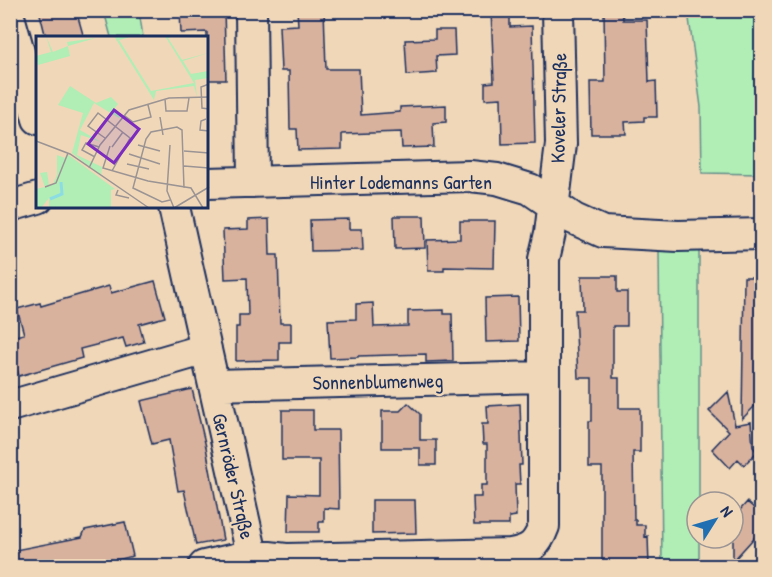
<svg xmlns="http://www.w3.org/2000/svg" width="772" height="577" font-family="'Patrick Hand',sans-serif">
<rect width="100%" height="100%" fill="#f0d7b8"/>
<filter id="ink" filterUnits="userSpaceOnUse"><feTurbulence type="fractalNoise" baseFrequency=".0167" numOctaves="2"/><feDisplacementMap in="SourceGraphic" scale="12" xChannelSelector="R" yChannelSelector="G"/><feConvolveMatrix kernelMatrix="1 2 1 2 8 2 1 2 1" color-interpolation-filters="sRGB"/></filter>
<g filter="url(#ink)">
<path fill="#b0eeb5" stroke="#668e8a" stroke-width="1.5" d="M 104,11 L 139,11 L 143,37 L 111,37 Z
M 688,11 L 761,11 L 761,174 L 702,173 L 701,107 Z
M 659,250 L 699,250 L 699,502 L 697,502 L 697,538 L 699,538 L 699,566 L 662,566 Z"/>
<path fill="#d9b29e" stroke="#1b2f5e" stroke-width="1.5" d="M 39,10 L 76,10 L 84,38 L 46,38 Z
M 180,10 L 224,10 L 226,80 L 207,80 L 207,32 L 181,33 Z
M 297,10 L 324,10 L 326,69 L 359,69 L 361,115 L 400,112 L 400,107 L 446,105 L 446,122 L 433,123 L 434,147 L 402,148 L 401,132 L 342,134 L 342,149 L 298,150 L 297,129 L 290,129 L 289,71 L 281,71 L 279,26 L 298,25 Z
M 491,10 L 510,10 L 510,27 L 532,26 L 535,143 L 502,144 L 501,98 L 485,99 L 485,83 L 494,82 Z
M 604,10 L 622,10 L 623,20 L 647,20 L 649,82 L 656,81 L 657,117 L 644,117 L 644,121 L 625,122 L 626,134 L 591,134 L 590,82 L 605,82 Z
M 435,30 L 454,30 L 455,55 L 436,56 L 437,73 L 407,75 L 405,40 L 435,39 Z
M 394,216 L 424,216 L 425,248 L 395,249 Z
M 269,219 L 270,255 L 278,255 L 280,323 L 291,323 L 291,342 L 279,342 L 279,360 L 236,361 L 236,327 L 239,327 L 239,315 L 248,315 L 247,278 L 225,279 L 223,230 L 248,229 L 248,220 Z
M 349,219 L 349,229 L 362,229 L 363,250 L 311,251 L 310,220 Z
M 460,221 L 495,221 L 494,268 L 444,267 L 444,271 L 428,271 L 427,240 L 460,239 Z
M 582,276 L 617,276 L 617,292 L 627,292 L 627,326 L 613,326 L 613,378 L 619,378 L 619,408 L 640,408 L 640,452 L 633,452 L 634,520 L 636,520 L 636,525 L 645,525 L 645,537 L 648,536 L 649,567 L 602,567 L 602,467 L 589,467 L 589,421 L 592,421 L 592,378 L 578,378 L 575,310 L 583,310 Z
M 744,277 L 762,277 L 762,399 L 742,419 Z
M 155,281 L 165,317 L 139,324 L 144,342 L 126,347 L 123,338 L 80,349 L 82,358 L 19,376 L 10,346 L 10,337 L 24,334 L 17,309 L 40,303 L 41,306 L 109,286 L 111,293 Z
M 518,297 L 519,341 L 486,342 L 485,298 Z
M 373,303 L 374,327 L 408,326 L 408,311 L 444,310 L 444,314 L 452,314 L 453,361 L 426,362 L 426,354 L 358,356 L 358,357 L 330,358 L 328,320 L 356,319 L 356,304 Z
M 192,389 L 206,447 L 223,540 L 196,545 L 184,490 L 178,491 L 169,440 L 152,444 L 141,401 Z
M 728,392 L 735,425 L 751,422 L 753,447 L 757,452 L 744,465 L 738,459 L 730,468 L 712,449 L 729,431 L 709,411 Z
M 408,403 L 420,414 L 420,440 L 436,440 L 436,465 L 420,465 L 420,448 L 382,448 L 382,411 L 400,411 Z
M 520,404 L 522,465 L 519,465 L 520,484 L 515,484 L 516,516 L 509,517 L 509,525 L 474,525 L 473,497 L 481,497 L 481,485 L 487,485 L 487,444 L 483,444 L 482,424 L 488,424 L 487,406 Z
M 282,410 L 313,410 L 313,430 L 338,430 L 339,509 L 324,508 L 324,522 L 319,522 L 319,532 L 288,532 L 289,494 L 319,495 L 319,460 L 282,460 Z
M 372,500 L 415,500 L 416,533 L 372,534 Z
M 747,502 L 762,515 L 762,529 L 733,561 L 733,518 Z
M 125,522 L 133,556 L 90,567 L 10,567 L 10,551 L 82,537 L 85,530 Z"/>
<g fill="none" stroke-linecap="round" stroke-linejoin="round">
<defs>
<path id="minor" d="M 251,10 L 253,182
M 10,20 L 38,119
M 207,183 L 470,176 L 497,179 L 530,189 L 574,219 L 603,232 L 678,236 L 762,234
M 10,206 L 38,198
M 174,207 L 252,555
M 214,385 L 543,377
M 10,406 L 206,349
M 204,566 L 252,555 L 286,559 L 511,554 C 531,550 537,545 544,526 L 544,259 L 550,233 L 561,144 L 558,10"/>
</defs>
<use href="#minor" stroke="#1b2f5e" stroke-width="34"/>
<use href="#minor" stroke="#f0d7b8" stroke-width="30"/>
</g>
</g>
<g text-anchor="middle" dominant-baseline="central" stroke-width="5" stroke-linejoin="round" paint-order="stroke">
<g font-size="20" fill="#1b2f5e" stroke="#f0d7b8">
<text transform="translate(558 108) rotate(-89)">Koveler Straße</text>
<text x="401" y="181">Hinter Lodemanns Garten</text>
<text transform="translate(378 381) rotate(-1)">Sonnenblumenweg</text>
<text transform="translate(234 476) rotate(77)">Gernröder Straße</text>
</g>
</g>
<g transform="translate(36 36)">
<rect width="172" height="172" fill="#f0d7b8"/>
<path d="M 10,0 L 17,16 L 32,10 L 31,6 L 60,2 L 32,10 L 34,20 L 2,29 L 0,20 L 15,16 ZM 78,0 L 98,0 L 83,4 L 115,55 L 158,47 L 129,0 L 138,0 L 132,2 L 146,24 L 172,17 L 147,25 L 155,38 L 172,35 L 172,42 L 159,44 L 161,61 L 158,50 L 120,55 L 118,64 ZM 34,50 L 60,67 L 75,61 L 82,68 L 78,73 L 85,80 L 83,82 L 58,67 L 44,94 L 65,106 L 45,99 L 41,119 L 66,131 L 65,140 L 36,117 L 47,77 L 22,69 ZM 31,118 L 79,153 L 75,154 L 75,172 L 13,172 L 13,162 L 5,172 L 0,172 L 0,153 L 9,151 L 4,137 L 11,136 L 13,149 L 17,148 L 21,139 L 21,119 L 29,122 Z" fill="#b0eeb5"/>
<path fill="none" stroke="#8cdde3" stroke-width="3" d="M 14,163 L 26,158 L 25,146"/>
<path fill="none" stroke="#9b9494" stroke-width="1.5" d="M 173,48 L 165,51 L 166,72 L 173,73M 129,63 L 130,75 L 151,75 L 153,62M 89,80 L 97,86 L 115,81 L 112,69M 124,81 L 127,99M 170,83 L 165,85 L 164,94 L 173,95M 69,102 L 52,90 L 62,77 L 94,102 L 76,135M 0,105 L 34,118 L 113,172M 102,109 L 124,115M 134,109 L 131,155 L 138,172M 74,110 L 67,132 L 112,145 L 155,152 L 167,172M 76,111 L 87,96M 148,115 L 173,117M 93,118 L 124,128M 59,121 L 46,114 L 50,107 L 63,111M 91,128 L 113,133M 148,130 L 173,132M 53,132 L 64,109 L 93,74 L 133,62 L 173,61M 9,151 L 20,147 L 32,117M 82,154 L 80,159 L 93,162M 134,164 L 126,166 L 97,152 L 110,103 L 115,96 L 141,91 L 146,94 L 148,152M 138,172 L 173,151"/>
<path fill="#7b2cbf" fill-opacity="0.15" stroke="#7b2cbf" stroke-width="3" d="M 78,74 L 103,93 L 78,127 L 52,108 Z"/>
<rect width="172" height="172" fill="none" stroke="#1b2f5e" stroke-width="3"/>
</g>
<rect width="772" height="577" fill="none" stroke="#f0d7b8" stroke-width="36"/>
<rect x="18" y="18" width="736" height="541" fill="none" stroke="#1b2f5e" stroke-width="2" filter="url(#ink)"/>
<g transform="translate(715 520) rotate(53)"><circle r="28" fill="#f0d7b8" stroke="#9b9494" stroke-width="1.5"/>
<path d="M0-4.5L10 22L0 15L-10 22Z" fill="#1f6fb2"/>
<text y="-9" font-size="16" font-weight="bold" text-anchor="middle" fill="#1b2f5e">N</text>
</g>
</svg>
